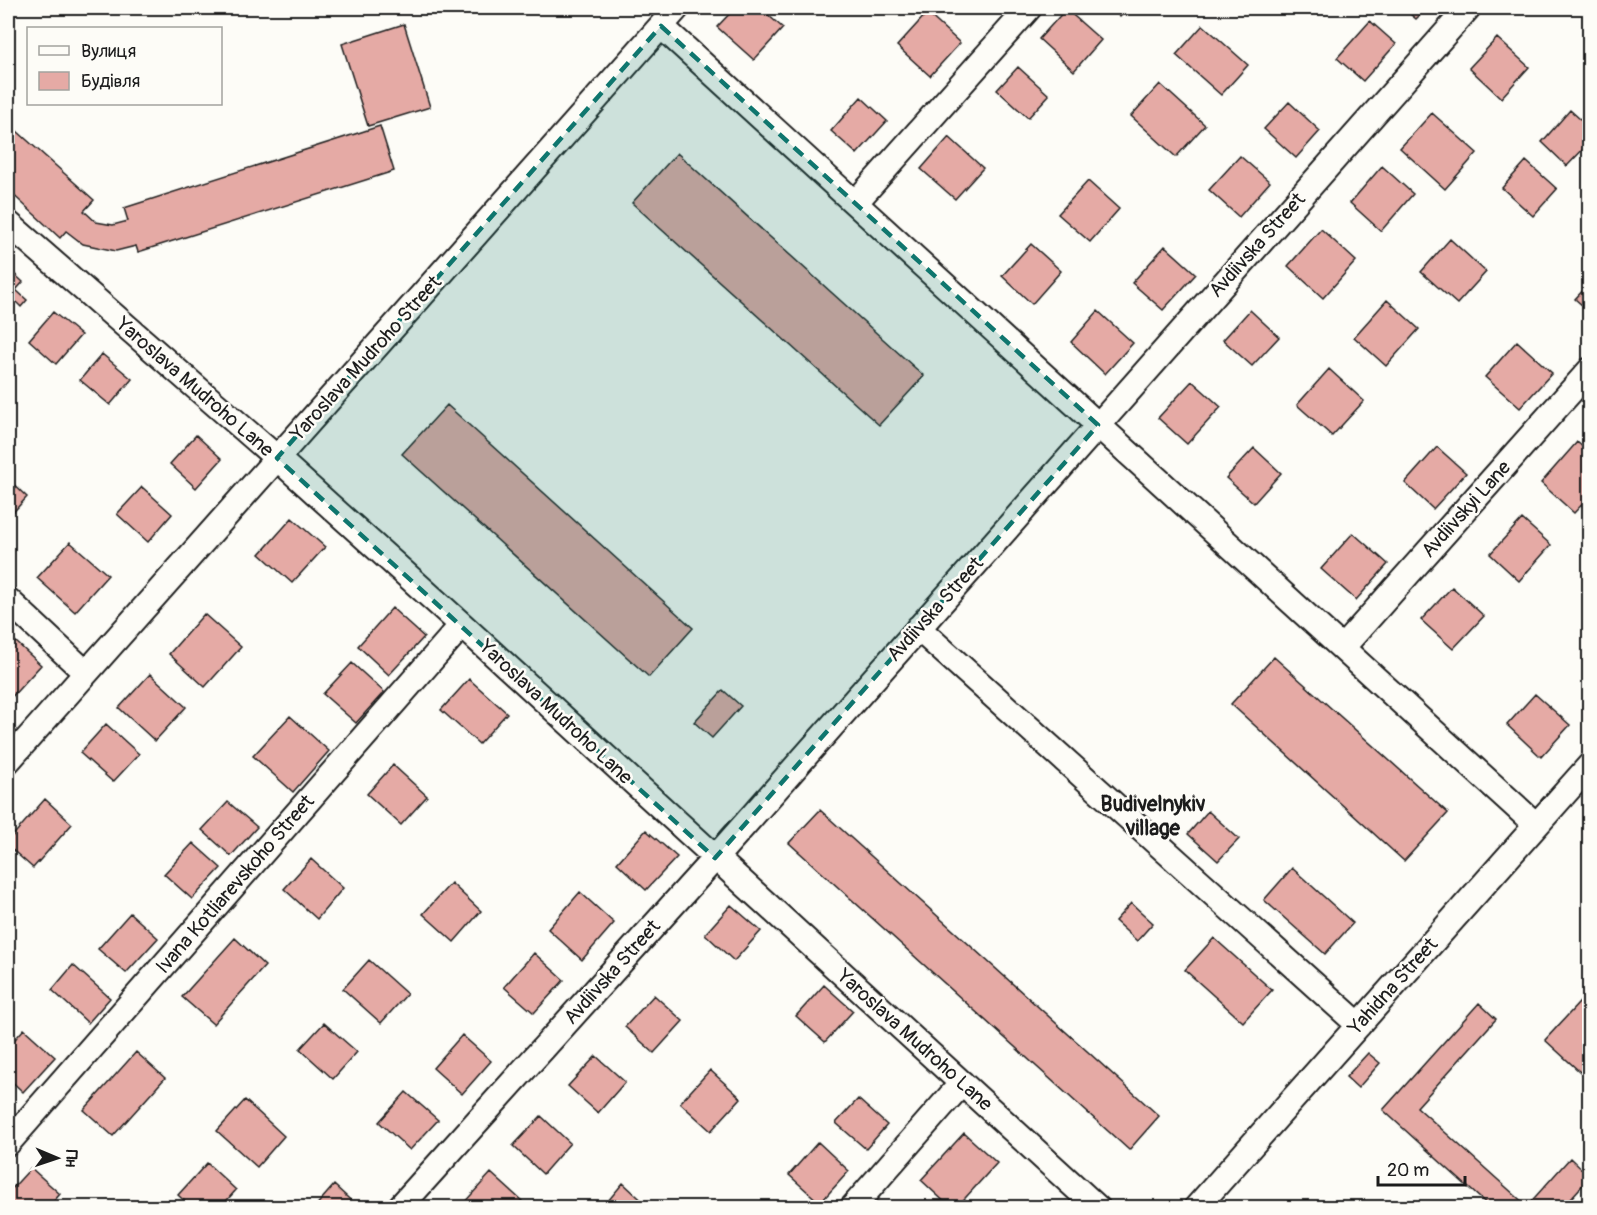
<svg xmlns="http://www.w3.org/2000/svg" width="1597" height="1215" font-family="Pangolin,sans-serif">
<rect width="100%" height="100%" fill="#fdfcf7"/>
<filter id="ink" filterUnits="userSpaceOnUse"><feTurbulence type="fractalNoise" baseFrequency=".0167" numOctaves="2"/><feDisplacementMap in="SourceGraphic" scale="12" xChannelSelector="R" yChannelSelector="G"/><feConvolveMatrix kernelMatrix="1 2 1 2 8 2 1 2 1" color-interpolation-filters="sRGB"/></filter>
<g filter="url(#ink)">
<path fill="#e5aaa5" stroke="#1c1c1c" stroke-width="1.5" d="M 735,8 L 760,8 L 783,28 L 754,60 L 717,27 Z
M 1110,8 L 1128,8 L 1120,17 Z
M 1403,8 L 1427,8 L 1416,19 Z
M 1066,9 L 1101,40 L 1074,71 L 1039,39 Z
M 927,13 L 960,43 L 930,76 L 897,46 Z
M 1370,21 L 1396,44 L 1363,81 L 1337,58 Z
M 404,24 L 430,107 L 368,126 L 342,44 Z
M 1203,25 L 1248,65 L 1221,95 L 1176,55 Z
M 1497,38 L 1529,67 L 1501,98 L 1469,68 Z
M 1018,67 L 1049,95 L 1028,118 L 997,90 Z
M 1160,84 L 1205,125 L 1176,157 L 1131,116 Z
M 861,97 L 887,121 L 857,154 L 831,131 Z
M 1289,102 L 1320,131 L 1296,158 L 1264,129 Z
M 1570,110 L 1590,128 L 1590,142 L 1567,166 L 1542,142 Z
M 1432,113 L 1477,153 L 1445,189 L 1400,148 Z
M 8,123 L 94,200 L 84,211 L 96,222 L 113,225 L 128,221 L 124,208 L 380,126 L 394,171 L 138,252 L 136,246 L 116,251 L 83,244 L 66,231 L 60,238 L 8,190 Z
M 949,137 L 983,168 L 955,199 L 921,169 Z
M 677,153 L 924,376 L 879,425 L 632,203 Z
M 1240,156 L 1270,182 L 1239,217 L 1209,190 Z
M 1526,161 L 1557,189 L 1533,216 L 1502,188 Z
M 1382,166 L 1413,194 L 1381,231 L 1350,203 Z
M 1088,181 L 1119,209 L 1090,242 L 1058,214 Z
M 1321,229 L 1356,261 L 1323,298 L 1288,266 Z
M 1450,239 L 1486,272 L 1457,304 L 1421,272 Z
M 1031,244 L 1061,271 L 1032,304 L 1002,276 Z
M 1165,246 L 1196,274 L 1163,310 L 1132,283 Z
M 8,268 L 23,282 L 16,290 L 27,300 L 21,307 L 15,301 L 8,309 Z
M 1590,283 L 1590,312 L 1575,299 Z
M 1387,300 L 1419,329 L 1386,366 L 1354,337 Z
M 1250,310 L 1279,337 L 1252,366 L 1223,340 Z
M 1098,311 L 1133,343 L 1105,374 L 1071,342 Z
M 53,312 L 81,335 L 56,364 L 29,340 Z
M 1517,341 L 1552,373 L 1520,408 L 1485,377 Z
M 102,354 L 132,379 L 110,405 L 80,380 Z
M 1329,369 L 1364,401 L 1332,436 L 1297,405 Z
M 1192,381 L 1221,407 L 1187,444 L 1158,418 Z
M 447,405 L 693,628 L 649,677 L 402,454 Z
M 196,435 L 222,459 L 196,488 L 170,464 Z
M 1577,442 L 1590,453 L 1590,496 L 1574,513 L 1541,483 Z
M 1437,447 L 1466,473 L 1433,509 L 1405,483 Z
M 1254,448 L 1281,473 L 1254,503 L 1226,478 Z
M 8,479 L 27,497 L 8,518 Z
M 142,487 L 172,514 L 148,542 L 117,514 Z
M 292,518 L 325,547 L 292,583 L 260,554 Z
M 1522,519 L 1551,545 L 1519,581 L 1490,554 Z
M 1353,533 L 1388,564 L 1356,600 L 1321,569 Z
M 70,542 L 108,575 L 75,612 L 37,578 Z
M 1452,587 L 1484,616 L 1453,649 L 1421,620 Z
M 392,608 L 424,637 L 389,675 L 358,646 Z
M 204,614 L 241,647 L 205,687 L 169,654 Z
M 15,641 L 41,665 L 9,700 L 8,699 L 8,650 Z
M 1274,657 L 1448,813 L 1404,861 L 1231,704 Z
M 352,663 L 384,692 L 356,723 L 323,694 Z
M 150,674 L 186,707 L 155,741 L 119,708 Z
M 469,679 L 507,713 L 479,744 L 441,710 Z
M 723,690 L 741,706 L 712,738 L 694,722 Z
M 1535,694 L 1570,725 L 1541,757 L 1507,725 Z
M 290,716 L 329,751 L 293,792 L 253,756 Z
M 106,724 L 139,754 L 113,782 L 80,753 Z
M 393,765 L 427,796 L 401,825 L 367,794 Z
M 45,799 L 72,824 L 33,868 L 8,846 L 8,841 Z
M 228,802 L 257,827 L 231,856 L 202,830 Z
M 820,810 L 1159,1116 L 1129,1150 L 789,843 Z
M 1208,811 L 1239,839 L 1218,861 L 1188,834 Z
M 646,830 L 677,857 L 646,890 L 617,863 Z
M 193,843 L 221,868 L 192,899 L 164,874 Z
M 311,859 L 343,888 L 317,919 L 284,889 Z
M 1292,868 L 1353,923 L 1325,954 L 1264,900 Z
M 451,883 L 481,911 L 454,942 L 423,914 Z
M 580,892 L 614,923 L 582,960 L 548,929 Z
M 1131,903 L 1153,923 L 1137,941 L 1115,921 Z
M 731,905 L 761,931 L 734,961 L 705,934 Z
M 130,913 L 158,938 L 126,973 L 98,949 Z
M 235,938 L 265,966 L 213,1024 L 182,997 Z
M 1214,938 L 1272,990 L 1243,1022 L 1185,970 Z
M 534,953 L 564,980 L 534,1013 L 504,987 Z
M 369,960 L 407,994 L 381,1023 L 343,989 Z
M 73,965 L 110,998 L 88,1023 L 52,990 Z
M 824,985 L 853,1011 L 825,1042 L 796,1016 Z
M 1590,991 L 1590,1081 L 1545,1040 Z
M 654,995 L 683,1021 L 654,1053 L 625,1027 Z
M 1479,1003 L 1496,1019 L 1417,1107 L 1527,1206 L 1570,1158 L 1590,1177 L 1562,1208 L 1491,1208 L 1383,1110 Z
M 324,1023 L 357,1052 L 333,1079 L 300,1049 Z
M 24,1029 L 55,1057 L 23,1092 L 8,1078 L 8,1047 Z
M 462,1035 L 491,1061 L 462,1094 L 433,1068 Z
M 136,1052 L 165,1078 L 113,1136 L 84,1110 Z
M 1368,1053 L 1380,1063 L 1358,1088 L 1346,1077 Z
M 596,1056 L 625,1082 L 598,1113 L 568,1086 Z
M 710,1070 L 741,1098 L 711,1131 L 680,1103 Z
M 406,1092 L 438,1120 L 410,1150 L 379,1122 Z
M 858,1099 L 887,1125 L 866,1149 L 836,1123 Z
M 245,1100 L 284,1136 L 257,1167 L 217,1131 Z
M 541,1116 L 570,1143 L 543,1174 L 513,1146 Z
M 964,1133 L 997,1163 L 956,1208 L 951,1208 L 921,1180 Z
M 818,1142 L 849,1171 L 820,1203 L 789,1175 Z
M 207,1163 L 236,1190 L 220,1208 L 192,1208 L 178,1195 Z
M 31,1168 L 60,1194 L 48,1208 L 8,1208 L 8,1193 Z
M 491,1173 L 522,1201 L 516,1208 L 462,1208 L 461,1206 Z
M 623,1183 L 650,1208 L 602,1208 Z
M 334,1185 L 359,1208 L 314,1208 Z"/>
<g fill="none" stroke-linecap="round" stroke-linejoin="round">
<defs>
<path id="minor" d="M 661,26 L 1536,825
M 855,203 L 1029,8
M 8,223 L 277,458 L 462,625 L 1098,1208
M 8,600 L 86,673
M 918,628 L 1359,1025
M 1342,648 L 1590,370
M 8,761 L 677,8
M 8,1143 L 462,625
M 399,1208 L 715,858 L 1468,8
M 852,1208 L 962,1083
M 1196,1208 L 1590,765"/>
</defs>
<use href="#minor" stroke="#1c1c1c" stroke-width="28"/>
<use href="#minor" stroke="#fdfcf7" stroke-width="24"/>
</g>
</g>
<path fill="#0f766e" fill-opacity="0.2" stroke="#0f766e" stroke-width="4.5" stroke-dasharray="12 8" stroke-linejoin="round" d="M 661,26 L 1098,425 L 715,858 L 277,458 Z"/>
<g text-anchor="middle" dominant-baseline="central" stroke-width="5" stroke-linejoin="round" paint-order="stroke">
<g font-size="20" fill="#1c1c1c" stroke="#fdfcf7">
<text transform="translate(1257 245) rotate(-48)">Avdiivska Street</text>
<text transform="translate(366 358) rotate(-48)">Yaroslava Mudroho Street</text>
<text transform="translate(195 387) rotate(41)">Yaroslava Mudroho Lane</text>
<text transform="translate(1466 509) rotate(-48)">Avdiivskyi Lane</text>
<text transform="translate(935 609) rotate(-48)">Avdiivska Street</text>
<text transform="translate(556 712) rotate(43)">Yaroslava Mudroho Lane</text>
<text transform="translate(235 884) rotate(-49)">Ivana Kotliarevskoho Street</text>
<text transform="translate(612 972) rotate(-48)">Avdiivska Street</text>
<text transform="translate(1393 986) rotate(-48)">Yahidna Street</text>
<text transform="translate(915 1040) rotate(42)">Yaroslava Mudroho Lane</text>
</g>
<g font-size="21" font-weight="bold" fill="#1c1c1c" stroke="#fdfcf7">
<text x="1153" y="804">Budivelnykiv<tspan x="1153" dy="24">village</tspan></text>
</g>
</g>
<rect width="1597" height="1215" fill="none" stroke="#fdfcf7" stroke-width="30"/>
<rect x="15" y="15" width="1567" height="1185" fill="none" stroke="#1c1c1c" stroke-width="2" filter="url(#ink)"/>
<rect x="27" y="27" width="195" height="78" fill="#fdfcf7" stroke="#a3a29f" stroke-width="1.5"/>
<rect x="39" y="46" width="30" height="9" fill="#fdfcf7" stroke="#a3a29f" stroke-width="1.5"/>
<text x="81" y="57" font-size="18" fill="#1c1c1c">Вулиця</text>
<rect x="39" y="72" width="30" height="18" fill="#e5aaa5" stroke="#a3a29f" stroke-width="1.5"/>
<text x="81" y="87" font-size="18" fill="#1c1c1c">Будівля</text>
<g transform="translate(57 1158) rotate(92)" stroke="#fdfcf7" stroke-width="4.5" paint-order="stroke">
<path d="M0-4.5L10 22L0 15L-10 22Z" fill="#1c1c1c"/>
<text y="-9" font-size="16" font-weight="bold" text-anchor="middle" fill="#1c1c1c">Пн</text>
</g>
<path d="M1378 1176v9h87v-9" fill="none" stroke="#1c1c1c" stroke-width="3"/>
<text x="1387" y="1176" font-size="18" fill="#1c1c1c" stroke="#fdfcf7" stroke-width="4.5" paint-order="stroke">20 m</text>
</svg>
